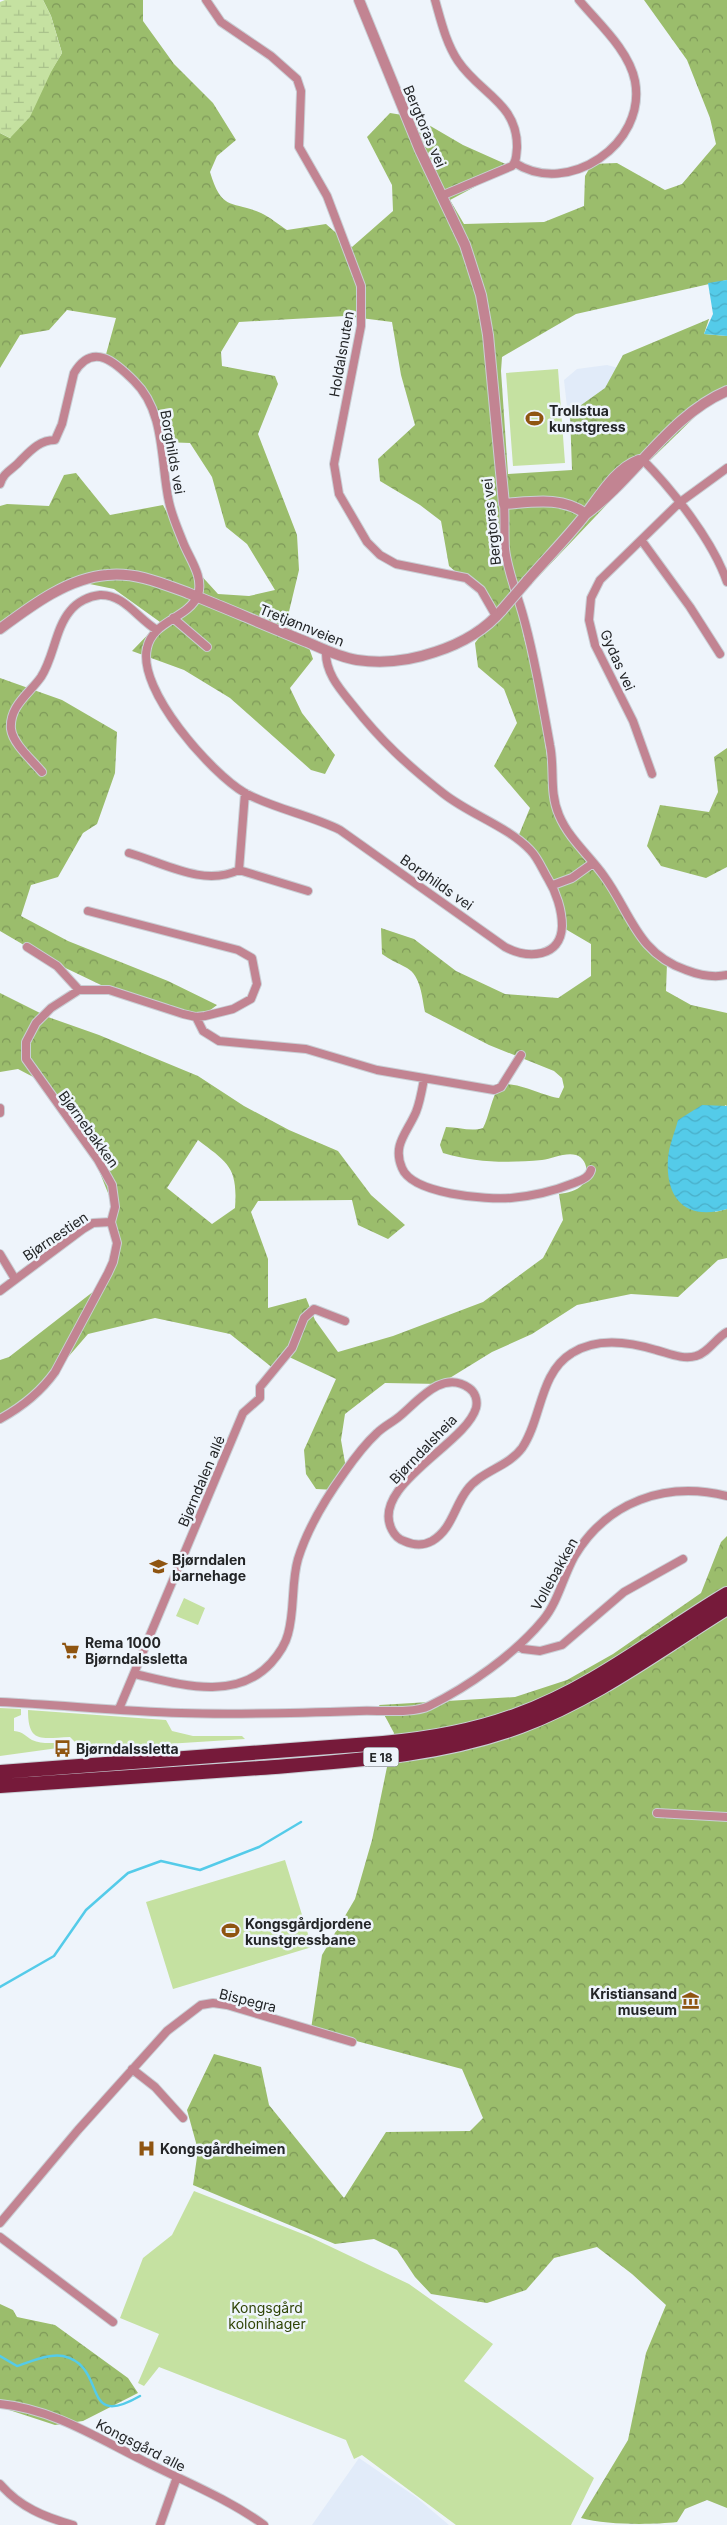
<svg xmlns="http://www.w3.org/2000/svg" width="727" height="2525" font-family="Inter,sans-serif">
<defs>
<pattern id="forest-crowns" width="20" height="18" patternUnits="userSpaceOnUse" patternTransform="scale(1.25)"><rect width="20" height="18" fill="#9bbd6c"/><path d="M2 6a3 3 0 1 1 6 0M12 15a3 3 0 1 1 6 0" fill="none" stroke="#7e9959"/></pattern>
<pattern id="wetland-marsh" width="20" height="14" patternUnits="userSpaceOnUse" patternTransform="scale(1.25)"><rect width="20" height="14" fill="#c5e1a1"/><path d="M1 5h8M5 5V1M11 12h8M15 12V8" fill="none" stroke="#a9c18b"/></pattern>
<pattern id="water-waves" width="16" height="10" patternUnits="userSpaceOnUse" patternTransform="scale(1.25)"><rect width="16" height="10" fill="#54cbe9"/><path d="M0 5q4-4 8 0t8 0" fill="none" stroke="#49aec8"/></pattern>
</defs>
<rect width="100%" height="100%" fill="#eef4fb"/>
<path fill="#e1ebf9" d="M 607,365 L 641,374 L 580,448 L 568,416 L 564,380 L 577,369 Z
M 359,2458 L 416,2497 L 449,2525 L 312,2525 Z"/>
<path fill="#c5e1a1" d="M 558,369 L 565,463 L 513,466 L 506,373 Z
M 184,1598 L 205,1608 L 198,1625 L 176,1616 Z
M 0,1708 L 21,1709 L 21,1715 L 14,1718 L 14,1731 C 24,1732 25,1736 32,1740 C 40,1744 50,1743 58,1743 L 58,1748 L 0,1756 Z
M 28,1710 L 166,1720 L 172,1731 L 193,1736 L 242,1736 L 245,1739 L 135,1746 L 87,1746 L 86,1743 L 76,1743 L 70,1737 C 41,1738 28,1744 28,1710 Z
M 285,1860 L 312,1947 L 173,1989 L 146,1902 Z
M 194,2191 L 308,2236 L 409,2284 L 493,2344 L 464,2381 L 594,2478 L 571,2525 L 456,2525 L 362,2455 L 354,2459 L 346,2440 L 159,2367 L 144,2386 L 138,2383 L 159,2334 L 120,2318 L 143,2258 L 172,2235 Z"/>
<path fill="url(#forest-crowns)" fill-rule="evenodd" d="M 43,0 L 143,0 L 143,21 L 174,64 L 213,103 L 236,140 L 217,156 L 210,172 C 222,212 231,200 261,213 C 270,217 279,225 287,230 L 326,224 L 352,247 L 393,211 L 392,185 L 367,137 L 390,113 L 415,117 L 463,145 L 512,167 L 450,200 L 464,224 L 544,222 L 584,206 L 585,176 L 592,164 L 617,163 L 665,190 L 682,184 L 716,144 L 710,118 L 687,60 L 644,0 L 727,0 L 727,280 L 576,314 L 502,357 L 501,371 L 508,474 L 572,470 L 570,413 L 605,388 L 623,355 L 709,319 L 704,334 L 727,336 L 727,396 L 710,402 L 632,478 L 520,596 L 523,634 L 537,687 L 552,791 L 568,837 L 607,874 L 633,923 L 667,963 L 666,991 L 691,1005 L 727,1013 L 727,1106 L 725,1105 L 715,1212 L 727,1209 L 727,1258 L 718,1260 L 678,1297 L 631,1294 L 577,1305 L 532,1334 L 492,1352 L 440,1384 L 385,1383 L 345,1414 L 341,1440 L 347,1474 L 336,1490 L 316,1489 L 306,1474 L 304,1450 L 336,1379 L 287,1356 L 274,1369 L 230,1334 L 155,1318 L 88,1334 L 43,1386 L 0,1418 L 0,1360 L 9,1357 L 94,1291 L 111,1265 L 116,1213 L 98,1168 L 70,1121 L 37,1079 L 18,1069 L 0,1072 L 0,993 L 48,1017 L 99,1035 L 198,1076 L 244,1106 L 289,1130 L 338,1151 L 371,1195 L 405,1225 L 388,1239 L 358,1225 L 352,1200 L 258,1201 L 251,1212 L 268,1259 L 268,1308 L 306,1298 L 315,1320 L 338,1352 L 393,1336 L 483,1302 L 543,1258 L 563,1220 L 559,1194 C 567,1193 577,1191 583,1184 C 589,1175 588,1159 576,1155 C 565,1152 552,1159 542,1160 C 508,1163 476,1163 443,1153 L 440,1145 L 446,1127 C 459,1127 471,1132 483,1128 C 489,1117 492,1096 499,1087 C 508,1077 545,1097 559,1098 L 564,1087 L 562,1078 L 554,1071 L 489,1045 L 425,1012 C 422,998 421,976 407,968 C 398,963 390,960 382,954 L 381,928 L 414,939 L 456,971 L 505,994 L 558,998 L 591,976 L 591,944 L 562,927 L 548,880 L 518,837 L 530,808 L 494,766 L 517,723 L 504,689 L 478,667 L 475,643 L 494,617 L 490,601 L 449,566 L 441,521 L 420,505 L 380,481 L 378,459 L 415,425 L 401,375 L 392,322 L 345,316 L 239,322 L 221,352 L 222,366 L 275,376 L 278,384 L 258,434 L 297,535 L 299,570 L 286,624 L 308,645 L 313,659 L 290,688 L 302,713 L 335,755 L 325,774 L 311,770 L 230,698 L 184,670 L 132,651 L 160,622 L 114,589 L 75,581 L 0,625 L 0,506 L 7,504 L 49,506 L 64,475 L 76,473 L 110,515 L 163,505 L 197,571 L 218,594 L 249,596 L 275,590 L 247,544 L 226,527 L 212,477 L 190,443 L 164,442 L 141,393 L 105,358 L 116,318 L 67,310 L 49,330 L 20,335 L 0,368 L 0,133 L 10,138 L 62,53 L 51,16 ZM 198,1140 C 228,1163 238,1167 235,1208 L 212,1224 L 167,1188 Z
M 0,678 L 62,700 L 117,732 L 115,773 L 97,824 L 83,833 L 58,877 L 31,885 L 21,916 L 68,941 L 168,981 L 217,1005 L 205,1014 L 152,1006 L 101,985 L 53,962 L 0,931 Z
M 727,748 L 727,867 L 706,878 L 661,866 L 647,846 L 660,805 L 709,812 L 718,792 L 714,757 Z
M 727,1536 L 727,2508 L 707,2500 L 685,2509 L 677,2522 C 651,2525 606,2525 581,2518 L 628,2440 L 646,2353 L 666,2305 L 632,2274 L 597,2247 L 554,2258 L 526,2290 L 487,2303 L 431,2294 L 415,2277 L 397,2250 L 374,2239 L 335,2244 L 193,2185 L 198,2150 L 187,2110 L 214,2054 L 261,2067 L 269,2105 L 344,2198 L 386,2132 L 470,2131 L 483,2118 L 462,2069 L 311,2029 L 322,1955 L 355,1899 L 372,1840 L 394,1733 L 379,1705 L 515,1697 L 567,1680 L 613,1654 L 701,1593 L 721,1542 Z
M 0,2304 L 13,2310 L 17,2317 L 55,2325 L 128,2378 L 138,2393 L 83,2421 L 55,2425 L 0,2407 Z"/>
<path fill="url(#wetland-marsh)" d="M 5,0 L 43,0 L 51,16 L 62,53 L 51,72 L 30,117 L 10,138 L 0,133 L 0,2 Z"/>
<path fill="url(#water-waves)" d="M 727,280 L 727,336 L 704,334 L 713,314 L 708,283 Z
M 702,1105 L 727,1106 L 727,1209 C 686,1221 665,1199 668,1158 C 669,1145 675,1132 678,1120 Z"/>
<g fill="none" stroke-linecap="round" stroke-linejoin="round">
<path stroke="#54cbe9" stroke-width="2.5" d="M 0,1987 L 54,1956 L 86,1910 L 128,1873 L 161,1861 L 200,1870 L 259,1847 L 301,1822
M 0,2356 L 17,2366 C 30,2362 49,2353 63,2356 C 109,2366 79,2431 140,2396"/>
<defs>
<path id="minor" d="M 206,0 L 221,22 L 271,56 L 297,79 L 301,91 L 299,147 L 327,196 L 361,286 L 361,326 L 334,464 L 339,494 L 367,542 L 380,555 L 396,564 L 466,578 L 481,590 L 496,616
M 435,0 C 441,21 446,43 458,61 C 480,94 518,103 517,148 C 516,155 517,161 512,166 L 441,196
M 515,163 C 568,197 647,144 635,81 C 629,50 598,23 579,0
M 642,459 C 672,489 713,541 727,582
M 0,484 C 4,471 13,470 21,460 C 31,450 40,440 55,440 L 62,424 L 74,373 C 93,341 116,363 134,381 C 166,412 160,462 169,502 C 172,516 178,529 183,542 C 189,558 204,576 198,595 C 188,619 153,620 147,648 C 137,690 211,773 245,793 C 275,809 310,815 340,830 L 505,947 C 528,959 561,958 562,926 C 562,910 556,892 548,879 C 542,869 538,858 530,850 C 507,826 471,815 444,794 C 407,765 381,741 352,704 C 339,688 325,672 326,651
M 504,504 C 505,519 504,534 505,549 C 508,573 517,593 523,615 C 535,657 542,701 550,745 C 555,768 549,792 559,815 C 569,839 590,856 604,876 C 631,913 637,953 686,970 C 699,975 713,978 727,975
M 642,541 L 690,607 L 720,654
M 173,618 L 207,647
M 42,772 C 32,760 13,744 11,729 C 9,706 30,693 41,677 C 54,657 55,629 70,611 C 77,602 89,596 100,595 C 124,594 138,619 157,630
M 652,774 L 633,721 L 595,645 L 589,620 L 591,598 L 600,580 L 679,503 L 727,468
M 129,853 C 164,863 203,887 239,870 L 245,793
M 239,870 L 308,891
M 553,885 L 572,878 L 593,863
M 27,947 L 57,966 L 79,990
M 196,1017 L 203,1031 L 219,1041 L 306,1049 L 377,1070 L 494,1090 L 501,1087 L 521,1055
M 424,1079 C 422,1090 420,1102 416,1112 C 407,1133 392,1145 402,1168 C 412,1194 486,1200 511,1198 C 533,1196 554,1191 574,1183 C 581,1180 589,1178 591,1170
M 0,1113 L 0,1108
M 0,1254 L 15,1279
M 0,1291 L 83,1229 L 93,1223 L 111,1222
M 0,1419 C 22,1407 40,1393 55,1372 L 108,1273 L 113,1262 L 117,1243 L 111,1222 L 115,1207 L 112,1185 L 98,1160 L 26,1059 L 26,1042 L 36,1023 L 51,1008 L 79,990 L 109,990 L 183,1014 L 196,1017 L 205,1016 L 233,1009 L 251,999 L 257,984 L 252,958 L 238,950 L 88,911
M 519,1646 L 523,1649 L 540,1651 L 562,1645 L 624,1592 L 683,1559
M 135,1674 C 179,1684 235,1702 271,1663 C 279,1654 285,1646 288,1634 C 295,1609 291,1583 298,1559 C 307,1530 326,1498 344,1473 C 353,1460 365,1444 377,1433 C 384,1426 393,1422 400,1416 C 418,1401 443,1369 469,1388 C 475,1392 478,1400 476,1408 C 466,1444 369,1486 392,1530 C 395,1536 398,1539 404,1541 C 413,1545 423,1546 432,1541 C 452,1529 454,1507 467,1490 C 481,1471 508,1467 522,1448 C 542,1419 539,1373 572,1353 C 597,1337 630,1342 656,1350 C 668,1353 683,1360 696,1356 C 708,1353 716,1338 727,1332
M 0,1702 C 60,1705 121,1711 181,1713 C 241,1715 300,1713 359,1711 C 377,1710 413,1714 429,1706 C 468,1687 515,1654 543,1620 C 558,1602 563,1577 574,1557 C 607,1501 666,1481 727,1496
M 119,1709 L 243,1413 L 260,1398 L 260,1387 L 292,1348 L 304,1318 L 314,1309 L 345,1321
M 657,1813 L 727,1817
M 132,2069 L 155,2087 L 183,2118
M 0,2223 L 78,2130 L 167,2031 L 201,2005 L 213,2003 L 227,2005 L 352,2042
M 0,2237 L 113,2322
M 0,2404 C 52,2409 96,2437 142,2460 C 183,2481 227,2498 264,2525
M 0,2484 C 20,2507 44,2517 73,2525
M 160,2525 L 177,2477"/>
<path id="tertiary" d="M 359,0 L 420,150 L 465,245 L 481,295 L 488,335 L 504,504 C 532,502 562,496 586,514
M 586,514 C 635,478 670,415 727,391
M 527,581 C 546,559 567,538 585,515 C 600,496 615,469 639,460
M 0,629 C 31,606 68,578 107,575 C 136,572 161,583 188,593 C 228,609 267,626 307,642 C 323,649 339,657 357,660 C 384,664 409,661 435,652 C 460,644 485,630 502,610"/>
<path id="trunk" d="M 0,1772 L 383,1743 C 429,1739 474,1731 517,1715 C 593,1688 658,1635 727,1594
M 0,1786 C 87,1780 174,1774 260,1768 C 348,1761 438,1757 521,1726 C 596,1698 659,1650 727,1608"/>
</defs>
<use href="#minor" stroke="#c9cfd5" stroke-width="10"/>
<use href="#tertiary" stroke="#c9cfd5" stroke-width="12"/>
<use href="#trunk" stroke="#c9cfd5" stroke-width="16"/>
<use href="#minor" stroke="#c28492" stroke-width="8"/>
<use href="#tertiary" stroke="#c28492" stroke-width="10"/>
<use href="#trunk" stroke="#761a3a" stroke-width="14"/>
<defs>
<path id="tertiary-bridge" d="M 502,610 L 527,581"/>
</defs>
<use href="#tertiary-bridge" stroke="#c9cfd5" stroke-width="12" stroke-linecap="butt"/>
<use href="#tertiary-bridge" stroke="#c28492" stroke-width="10"/>
</g>
<defs>
<symbol id="stadium-bare" viewBox="-9 -9 18 18"><path d="M0-5a6.5 5 0 1 0 0 10a6.5 5 0 1 0 0-10ZM-3.5-1.8h7v3.6h-7Z" fill="#8f5511" stroke="#eef4fb" stroke-width="2.5" paint-order="stroke"/></symbol>
<symbol id="school-bare" viewBox="-9 -9 18 18"><path d="M0-5L7-2L0 1L-7-2ZM-4 1L0 2.5L4 1V4Q0 6-4 4Z" fill="#8f5511" stroke="#eef4fb" stroke-width="2.5" paint-order="stroke"/></symbol>
<symbol id="supermarket-bare" viewBox="-9 -9 18 18"><path d="M-6-5.5h2.5l.6 2H6L4.5 2H-2.5L-4.4-4H-6ZM-1.5 3.2a1.3 1.3 0 1 0 .1 0ZM3 3.2a1.3 1.3 0 1 0 .1 0Z" fill="#8f5511" stroke="#eef4fb" stroke-width="2.5" paint-order="stroke"/></symbol>
<symbol id="bus-bare" viewBox="-9 -9 18 18"><path d="M-5-6H5V4H4V6H2V4H-2V6H-4V4H-5ZM-3.5-4V0h7V-4ZM-3.5 1.2v1.5H-2V1.2ZM2 1.2v1.5H3.5V1.2Z" fill="#8f5511" stroke="#eef4fb" stroke-width="2.5" paint-order="stroke"/></symbol>
<symbol id="museum-bare" viewBox="-9 -9 18 18"><path d="M0-6L6-3V-2H-6V-3ZM-5-1h2V3h-2ZM-1-1h2V3h-2ZM3-1h2V3H3ZM-6 4H6V6H-6Z" fill="#8f5511" stroke="#eef4fb" stroke-width="2.5" paint-order="stroke"/></symbol>
<symbol id="hospital-bare" viewBox="-9 -9 18 18"><path d="M-5-5h3v3.5h4V-5h3V5h-3V1.5h-4V5h-3Z" fill="#8f5511" stroke="#eef4fb" stroke-width="2.5" paint-order="stroke"/></symbol>
</defs>
<g fill-rule="evenodd">
<use href="#stadium-bare" x="522" y="406" width="25" height="25"/>
<use href="#school-bare" x="146" y="1554" width="25" height="25"/>
<use href="#supermarket-bare" x="58" y="1638" width="25" height="25"/>
<use href="#bus-bare" x="50" y="1736" width="25" height="25"/>
<use href="#stadium-bare" x="218" y="1918" width="25" height="25"/>
<use href="#museum-bare" x="678" y="1988" width="25" height="25"/>
<use href="#hospital-bare" x="134" y="2136" width="25" height="25"/>
</g>
<g text-anchor="middle" dominant-baseline="central" stroke-width="5" stroke-linejoin="round" paint-order="stroke">
<rect fill="#eef4fb" stroke="#606367" stroke-width="1" x="363.5" y="1747.5" width="35" height="19" rx="4"/>
<g font-size="12" font-weight="bold" fill="#232527">
<text x="381" y="1757">E 18</text>
</g>
<g font-size="14" fill="#232527" stroke="#eef4fb">
<text transform="translate(425 126) rotate(67)">Bergtoras vei</text>
<text transform="translate(341 354) rotate(-80)">Holdalsnuten</text>
<text transform="translate(173 452) rotate(80)">Borghilds vei</text>
<text transform="translate(491 522) rotate(-96)">Bergtoras vei</text>
<text transform="translate(302 625) rotate(22)">Tretjønnveien</text>
<text transform="translate(618 660) rotate(66)">Gydas vei</text>
<text transform="translate(437 882) rotate(35)">Borghilds vei</text>
<text transform="translate(89 1129) rotate(54)">Bjørnebakken</text>
<text transform="translate(55 1236) rotate(-34)">Bjørnestien</text>
<text transform="translate(423 1449) rotate(-46)">Bjørndalsheia</text>
<text transform="translate(201 1481) rotate(-67)">Bjørndalen allé</text>
<text transform="translate(554 1574) rotate(-61)">Vollebakken</text>
<text transform="translate(248 2000) rotate(14)">Bispegra</text>
<text transform="translate(141 2445) rotate(27)">Kongsgård alle</text>
</g>
<g font-size="14" font-weight="bold" fill="#232527" stroke="#eef4fb" text-anchor="start">
<text x="549" y="410">Trollstua<tspan x="549" dy="16">kunstgress</tspan></text>
<text x="172" y="1559">Bjørndalen<tspan x="172" dy="16">barnehage</tspan></text>
<text x="85" y="1642">Rema 1000<tspan x="85" dy="16">Bjørndalssletta</tspan></text>
<text x="76" y="1748">Bjørndalssletta</text>
<text x="245" y="1923">Kongsgårdjordene<tspan x="245" dy="16">kunstgressbane</tspan></text>
<text x="677" y="1993" text-anchor="end">Kristiansand<tspan x="677" dy="16">museum</tspan></text>
<text x="160" y="2148">Kongsgårdheimen</text>
</g>
<g font-size="14" fill="#304407" stroke="#eef4fb">
<text x="267" y="2307">Kongsgård<tspan x="267" dy="16">kolonihager</tspan></text>
</g>
</g>
</svg>
